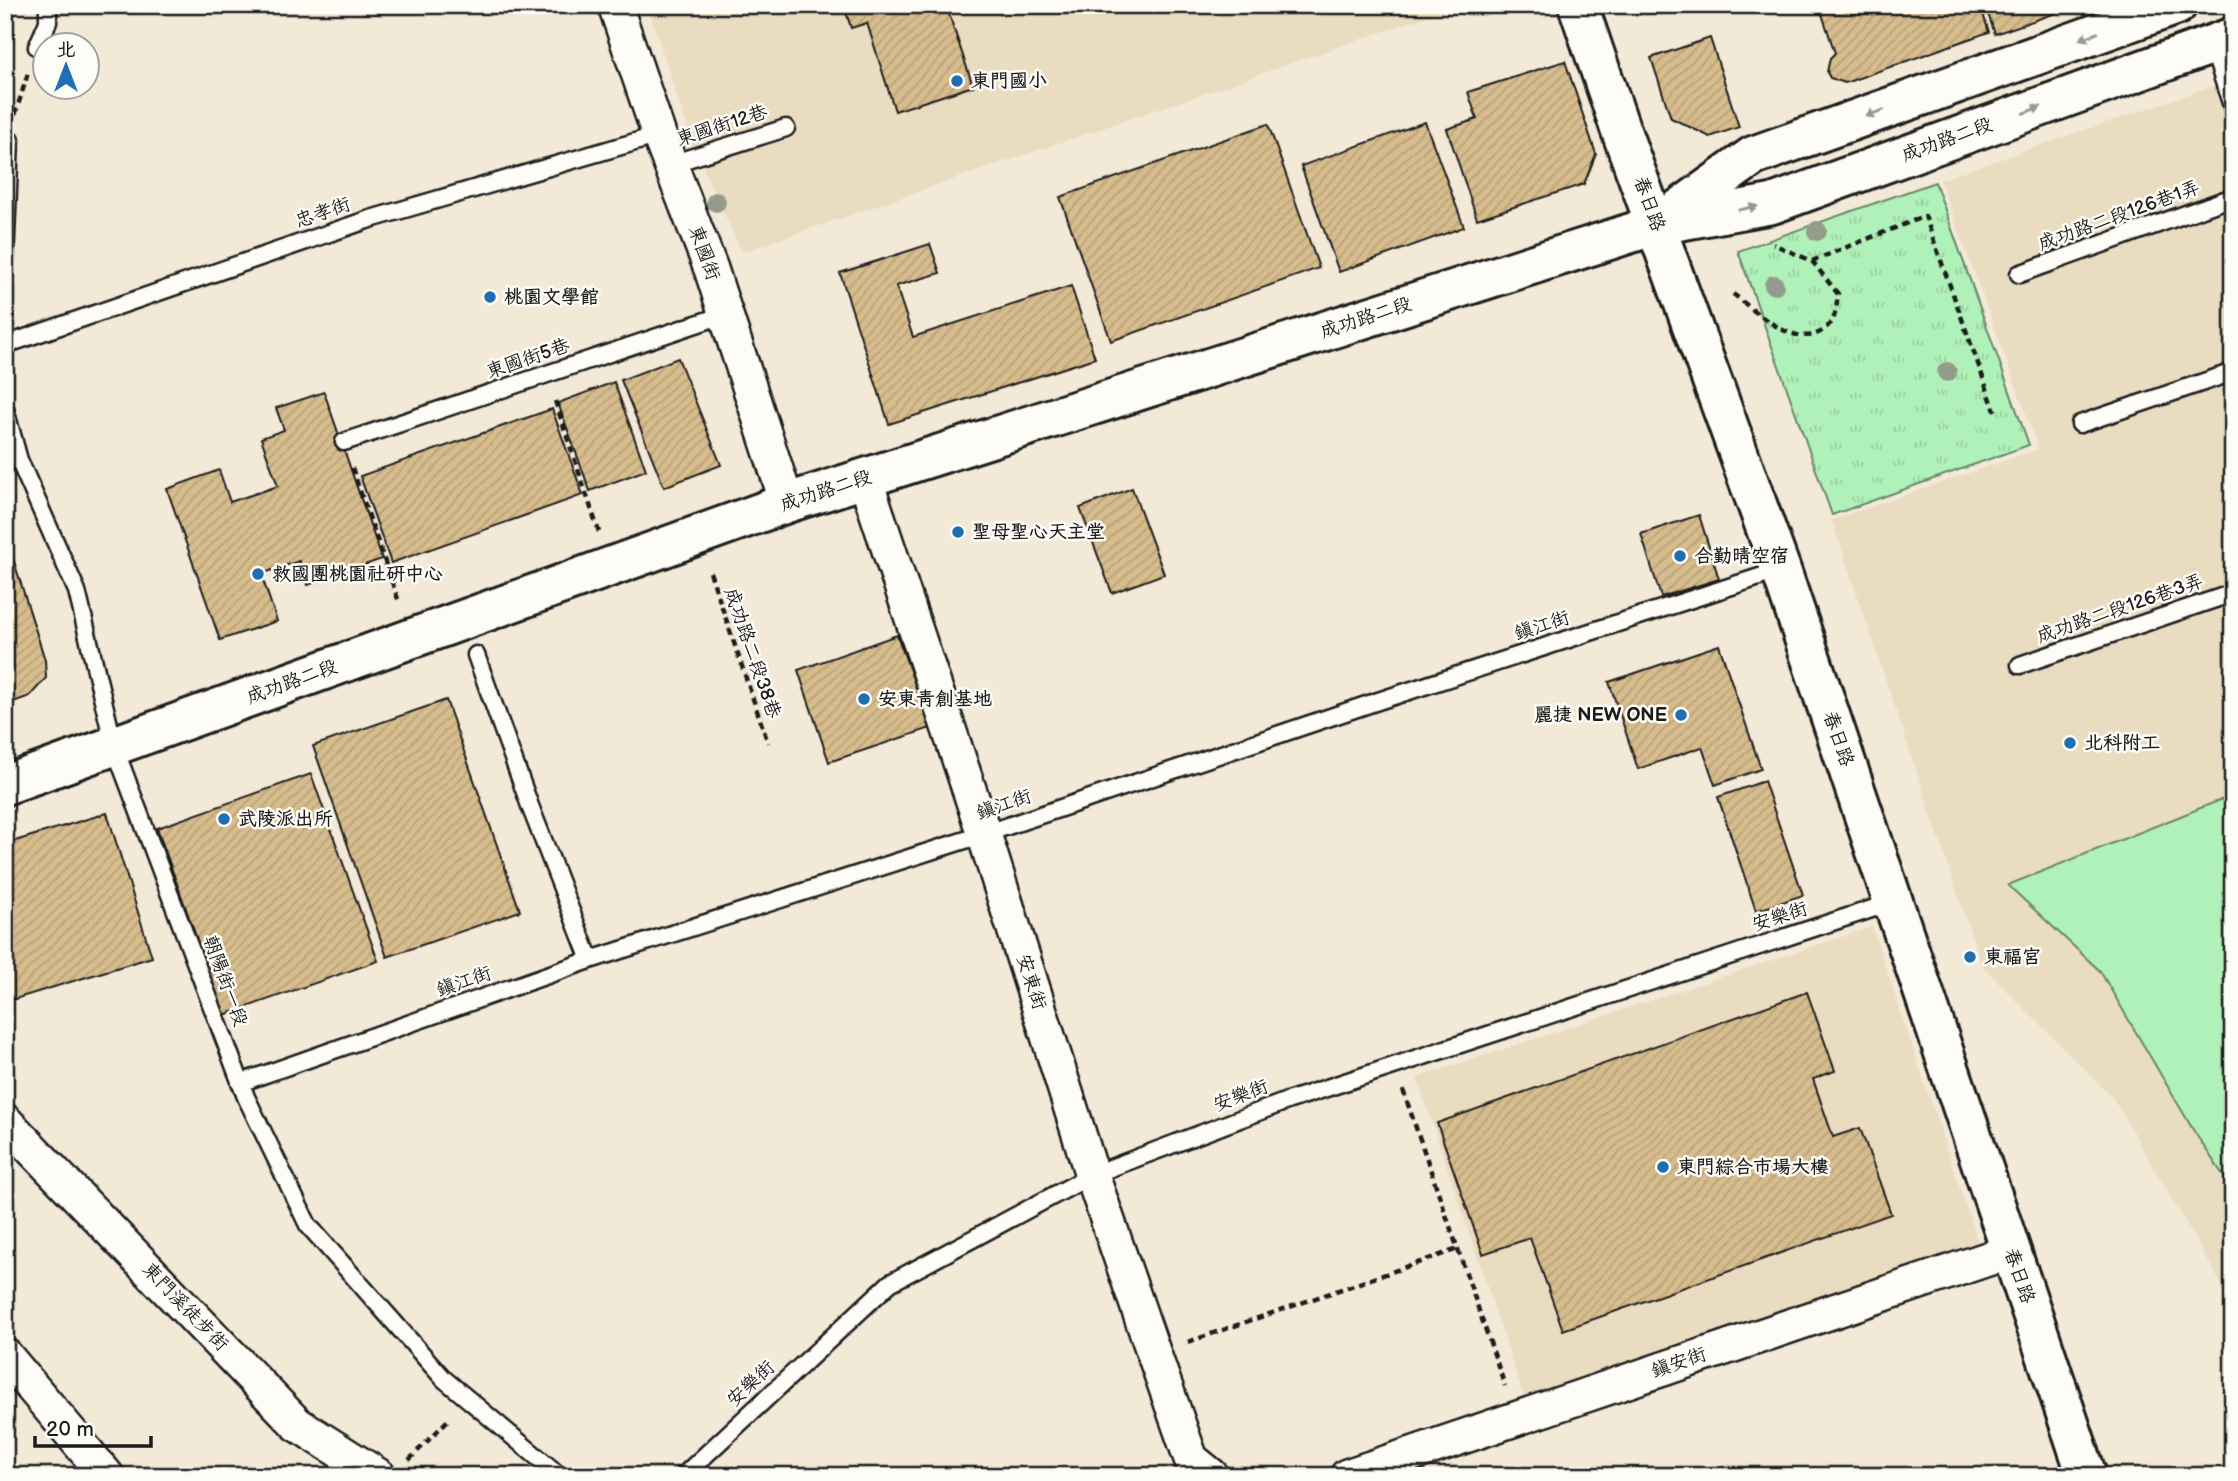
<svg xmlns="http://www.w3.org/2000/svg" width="2238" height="1481" font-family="'Balsamiq Sans','LXGW WenKai TC',sans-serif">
<defs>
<pattern id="park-tufts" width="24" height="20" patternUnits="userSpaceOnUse" patternTransform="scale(1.75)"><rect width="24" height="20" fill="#b0f1b9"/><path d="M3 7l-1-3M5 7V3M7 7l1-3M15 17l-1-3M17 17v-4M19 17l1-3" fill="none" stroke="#97ce9e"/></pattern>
<pattern id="building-hatch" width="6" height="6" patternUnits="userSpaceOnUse" patternTransform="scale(1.75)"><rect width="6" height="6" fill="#d7bc8d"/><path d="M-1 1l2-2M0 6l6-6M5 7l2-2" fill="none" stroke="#b8a179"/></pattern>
</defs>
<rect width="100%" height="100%" fill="#f2e9d7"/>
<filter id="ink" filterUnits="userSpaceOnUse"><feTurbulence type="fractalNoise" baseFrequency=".0143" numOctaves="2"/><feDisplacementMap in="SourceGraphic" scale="14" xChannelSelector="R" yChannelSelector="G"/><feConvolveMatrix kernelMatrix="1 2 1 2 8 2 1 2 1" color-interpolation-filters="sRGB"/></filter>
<g filter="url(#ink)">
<path fill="#eadcc1" d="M 647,5 L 1461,5 L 742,252 L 697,156 Z
M 2233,79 L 2233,1304 L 2113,1098 L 1982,966 L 1832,520 L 2039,449 L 1940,180 Z
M 1872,927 L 1981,1251 L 1526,1402 L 1417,1078 Z"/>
<path fill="#b0f1b9" stroke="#66866a" stroke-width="2" d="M 2233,795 L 2233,1190 L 2195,1133 L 2100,971 L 2008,885 Z"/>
<path fill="url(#park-tufts)" stroke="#66866a" stroke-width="2" d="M 1935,182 L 2029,445 L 1832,515 L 1738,251 Z"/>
<path fill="url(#building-hatch)" stroke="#1c1c1c" stroke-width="2" d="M 844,5 L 946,5 L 973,86 L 895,111 L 867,23 L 851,28 Z
M 1819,5 L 1980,5 L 1989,32 L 1845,83 L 1830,78 L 1827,72 L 1830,58 L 1835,53 Z
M 1985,5 L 2079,5 L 1995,34 Z
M 1710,38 L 1739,127 L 1710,137 L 1671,118 L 1651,58 Z
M 1565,61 L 1596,154 L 1584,184 L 1477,219 L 1447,129 L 1477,119 L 1468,92 Z
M 1425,122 L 1464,227 L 1339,272 L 1301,166 Z
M 1268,124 L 1319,268 L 1111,341 L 1060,197 Z
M 930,244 L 940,273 L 896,286 L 913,337 L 1071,286 L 1095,358 L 889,424 L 840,273 Z
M 678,358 L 721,465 L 664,487 L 621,380 Z
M 614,382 L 646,470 L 590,491 L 558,403 Z
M 324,392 L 382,559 L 308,585 L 299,561 L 261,574 L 277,621 L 220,640 L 167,489 L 219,470 L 230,502 L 278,486 L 261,438 L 284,430 L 276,408 Z
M 552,409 L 583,495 L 391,563 L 360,476 Z
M 1132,488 L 1164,574 L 1112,593 L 1080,508 Z
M 1699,515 L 1719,579 L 1661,597 L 1641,534 Z
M 5,533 L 45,660 L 46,678 L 30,696 L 5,705 Z
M 897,635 L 931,728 L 829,762 L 798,670 Z
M 1719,645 L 1761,769 L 1715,785 L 1702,747 L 1638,769 L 1609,682 Z
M 446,700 L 520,911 L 387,957 L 313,746 Z
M 311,774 L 378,961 L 224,1015 L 157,828 Z
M 1764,781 L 1803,895 L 1756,911 L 1718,797 Z
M 107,813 L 152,957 L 5,1002 L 5,844 Z
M 1807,992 L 1835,1071 L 1813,1079 L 1833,1137 L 1860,1128 L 1891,1214 L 1563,1330 L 1530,1238 L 1483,1254 L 1437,1123 Z"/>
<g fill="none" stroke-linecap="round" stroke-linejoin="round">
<defs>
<path id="lane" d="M 2212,45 L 2233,109
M 37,47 L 48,22 L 48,5
M 671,164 L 786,128
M 5,260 L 10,140
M 2019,274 L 2233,197
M 5,345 L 367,220 L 659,135
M 5,409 L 19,460 L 77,591 L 114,746 L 246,1097 L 308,1225 L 444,1379 L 560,1476
M 2080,424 L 2233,372
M 344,442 L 726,314
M 476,655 L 530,806 L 590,960
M 2020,665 L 2233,593
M 240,1083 L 590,960 L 984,834 L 1375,702 L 1781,570
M 683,1476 L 890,1283 L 1092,1175 L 1287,1101 L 1893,902"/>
<path id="street" d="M 615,5 L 659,135 L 711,269 L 787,503
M 865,478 L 984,834 L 1092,1175 L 1154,1354 L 1191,1459 L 1212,1476
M 5,1121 L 297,1424 L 379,1476
M 5,1355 L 107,1476
M 1347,1476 L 2011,1251"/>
<path id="secondary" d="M 1578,5 L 1620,128 L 1781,570 L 2087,1476
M 1665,219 L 1753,156 L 2177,5
M 5,785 L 787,503 L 1656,225 L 1772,204 L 2233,37"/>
</defs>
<use href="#lane" stroke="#1c1c1c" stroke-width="21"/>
<use href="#street" stroke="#1c1c1c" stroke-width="38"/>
<use href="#secondary" stroke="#1c1c1c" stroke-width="44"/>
<path stroke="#1c1c1c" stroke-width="4.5" stroke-dasharray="7 5" stroke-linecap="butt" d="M 15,115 L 28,73
M 1812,261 L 1925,216 L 1995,411
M 1733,294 C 1757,312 1804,360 1832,321 C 1836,315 1837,302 1838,294 L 1812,261 L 1773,244
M 555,401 L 599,532
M 352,468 L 399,602
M 710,572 L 768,743
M 1403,1090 L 1505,1386
M 1188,1342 L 1458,1249
M 409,1460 L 449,1419"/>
<use href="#lane" stroke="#fdfcf7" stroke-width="16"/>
<use href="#street" stroke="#fdfcf7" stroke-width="33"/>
<use href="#secondary" stroke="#fdfcf7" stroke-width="38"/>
</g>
<g fill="#949b8a">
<circle cx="716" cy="202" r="10"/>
<circle cx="1817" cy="231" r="10"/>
<circle cx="1774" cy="285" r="10"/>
<circle cx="1947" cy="372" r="10"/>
</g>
<defs><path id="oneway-solid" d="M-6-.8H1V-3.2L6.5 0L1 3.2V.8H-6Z" transform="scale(1.75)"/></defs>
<g fill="#989794">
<use href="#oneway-solid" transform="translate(2089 36) rotate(160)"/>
<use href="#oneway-solid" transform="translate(2032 110) rotate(-20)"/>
<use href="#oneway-solid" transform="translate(1875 113) rotate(160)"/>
<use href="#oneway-solid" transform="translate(1748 208) rotate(-11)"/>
</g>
</g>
<g fill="#1f6fb2" stroke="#fdfcf7" stroke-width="2.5">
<circle cx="957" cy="81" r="7"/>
<circle cx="490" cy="297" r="7"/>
<circle cx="958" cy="532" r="7"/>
<circle cx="1680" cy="556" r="7"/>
<circle cx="258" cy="574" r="7"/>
<circle cx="864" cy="699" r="7"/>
<circle cx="1681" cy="715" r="7"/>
<circle cx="2070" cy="743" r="7"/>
<circle cx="224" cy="819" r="7"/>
<circle cx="1970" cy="957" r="7"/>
<circle cx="1663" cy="1167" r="7"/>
</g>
<g text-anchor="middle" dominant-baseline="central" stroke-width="5" stroke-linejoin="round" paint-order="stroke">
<g font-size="19" font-weight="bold" fill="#1c1c1c" stroke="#fdfcf7" text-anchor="start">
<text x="971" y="81">東門國小</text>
<text x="504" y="297">桃園文學館</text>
<text x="972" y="532">聖母聖心天主堂</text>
<text x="1694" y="556">合勤晴空宿</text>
<text x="272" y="574">救國團桃園社研中心</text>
<text x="878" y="699">安東青創基地</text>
<text x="1667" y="715" text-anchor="end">麗捷 NEW ONE</text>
<text x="2084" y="743">北科附工</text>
<text x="238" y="819">武陵派出所</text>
<text x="1984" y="957">東福宮</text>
<text x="1677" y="1167">東門綜合市場大樓</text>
</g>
<g font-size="19" fill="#1c1c1c" stroke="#fdfcf7">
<text transform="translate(722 126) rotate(-18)">東國街12巷</text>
<text transform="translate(1947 140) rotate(-20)">成功路二段</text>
<text transform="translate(1649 204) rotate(70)">春日路</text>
<text transform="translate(323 213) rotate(-19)">忠孝街</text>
<text transform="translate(2119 216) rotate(-20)">成功路二段126巷1弄</text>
<text transform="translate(704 253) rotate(70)">東國街</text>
<text transform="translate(1366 318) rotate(-18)">成功路二段</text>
<text transform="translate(528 359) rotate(-19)">東國街5巷</text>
<text transform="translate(826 491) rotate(-18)">成功路二段</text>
<text transform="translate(2120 609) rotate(-19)">成功路二段126巷3弄</text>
<text transform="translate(1542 626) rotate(-18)">鎮江街</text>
<text transform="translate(752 653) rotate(71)">成功路二段38巷</text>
<text transform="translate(292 682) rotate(-20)">成功路二段</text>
<text transform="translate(1838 739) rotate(71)">春日路</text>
<text transform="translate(1004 805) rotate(-19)">鎮江街</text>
<text transform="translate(1780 917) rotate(-18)">安樂街</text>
<text transform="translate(225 981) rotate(70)">朝陽街一段</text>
<text transform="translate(464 982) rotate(-19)">鎮江街</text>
<text transform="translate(1031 982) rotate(72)">安東街</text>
<text transform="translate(1241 1096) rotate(-21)">安樂街</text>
<text transform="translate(2019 1276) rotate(71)">春日路</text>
<text transform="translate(185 1307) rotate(46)">東門溪徒步街</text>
<text transform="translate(1679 1363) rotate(-19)">鎮安街</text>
<text transform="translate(751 1384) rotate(-43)">安樂街</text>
</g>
</g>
<rect width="2238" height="1481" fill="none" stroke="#fdfcf7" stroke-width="28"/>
<rect x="14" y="14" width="2210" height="1453" fill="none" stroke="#1c1c1c" stroke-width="2.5" filter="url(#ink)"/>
<g transform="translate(66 66)"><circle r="33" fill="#fdfcf7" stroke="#a3a29f" stroke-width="2"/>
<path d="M0-5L12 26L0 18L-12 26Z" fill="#1f6fb2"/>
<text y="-10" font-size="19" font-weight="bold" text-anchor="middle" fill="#1c1c1c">北</text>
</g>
<path d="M35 1436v10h116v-10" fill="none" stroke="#1c1c1c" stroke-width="3.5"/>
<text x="46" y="1436" font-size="21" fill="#1c1c1c" stroke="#fdfcf7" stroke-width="5" paint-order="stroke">20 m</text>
</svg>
